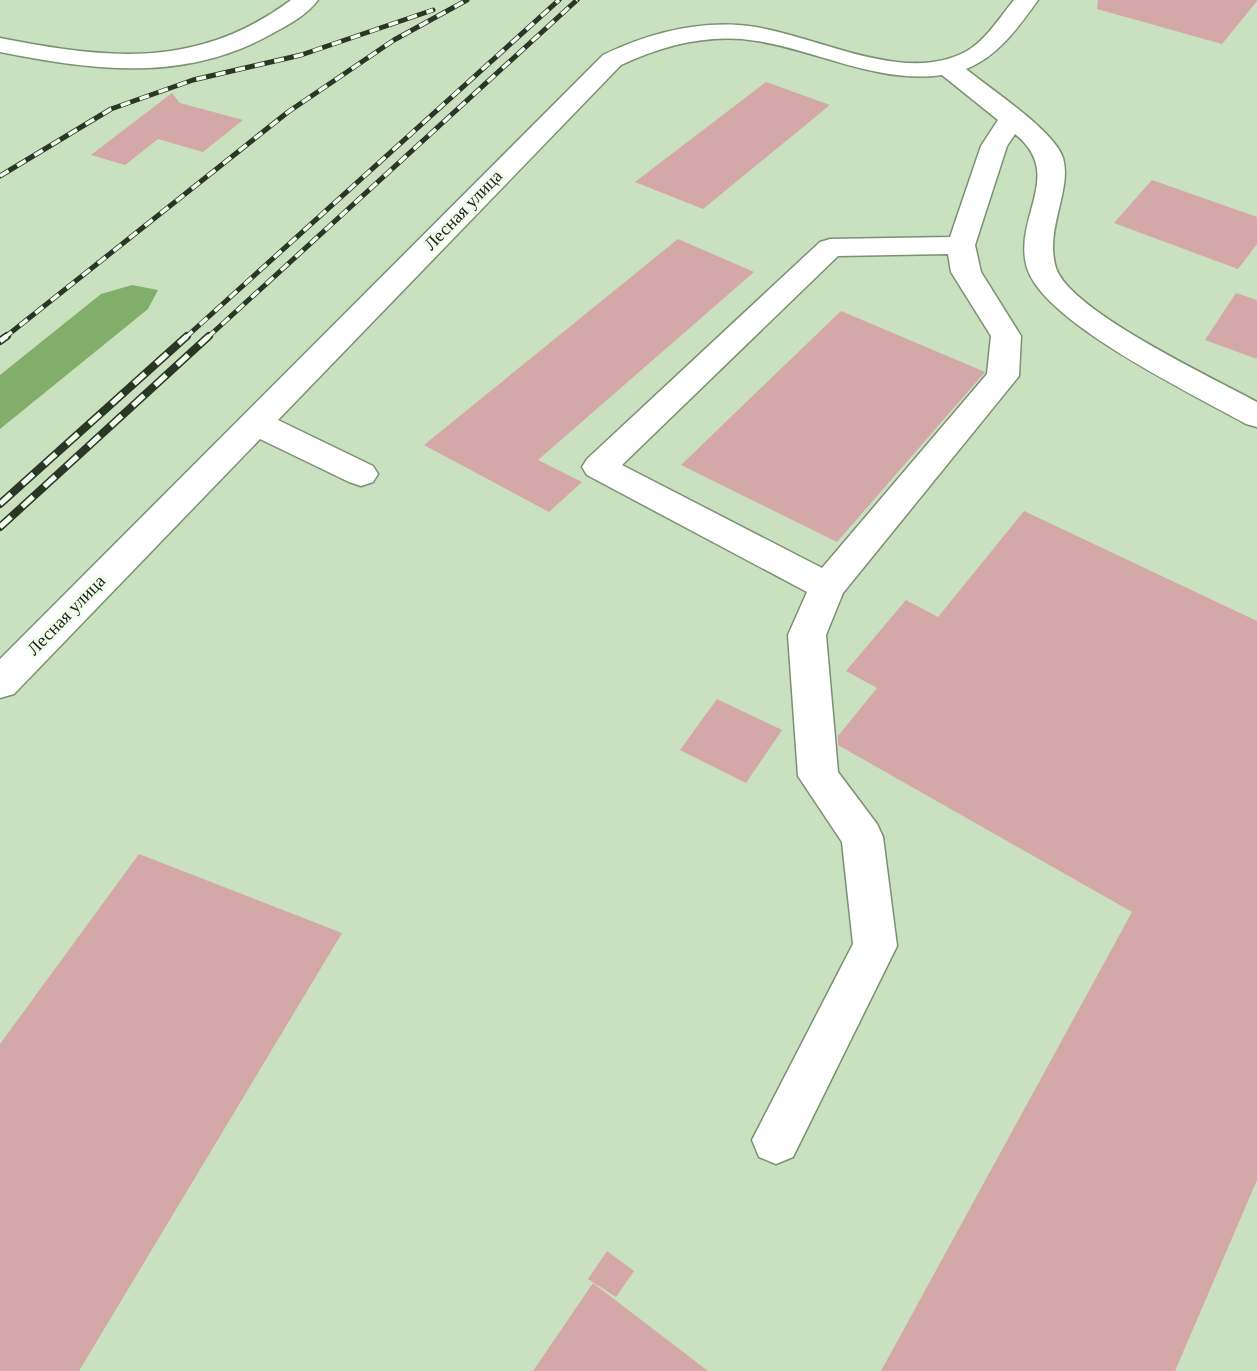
<svg xmlns="http://www.w3.org/2000/svg" width="1257" height="1371" font-family="'Times New Roman',serif">
<rect width="100%" height="100%" fill="#c9e1be"/>
<path fill="#81af6b" d="M 132,285 L 158,290 L 148,309 L 0,429 L 0,375 L 101,294 Z"/>
<path fill="#d4a7a8" d="M 1098,0 L 1257,0 L 1257,1 L 1222,44 L 1097,9 Z
M 766,82 L 830,105 L 703,209 L 635,182 Z
M 172,93 L 180,103 L 243,120 L 203,152 L 158,139 L 125,165 L 91,155 Z
M 1152,180 L 1257,217 L 1257,244 L 1238,269 L 1114,223 Z
M 678,239 L 754,272 L 538,460 L 582,482 L 549,512 L 424,445 Z
M 1236,293 L 1257,300 L 1257,359 L 1205,340 Z
M 841,311 L 985,372 L 837,542 L 681,465 Z
M 1024,511 L 1257,621 L 1257,1180 L 1175,1371 L 881,1371 L 1132,912 L 838,745 L 838,736 L 877,688 L 846,671 L 906,600 L 938,617 Z
M 717,699 L 782,730 L 746,783 L 680,750 Z
M 139,854 L 342,933 L 79,1371 L 0,1371 L 0,1044 Z
M 607,1251 L 634,1271 L 616,1297 L 588,1279 Z
M 593,1283 L 708,1371 L 533,1371 Z"/>
<g fill="none" stroke-linecap="round" stroke-linejoin="round">
<defs>
<path id="minor" d="M 291,0 L 318,0 C 308,14 290,24 275,32 C 187,83 95,71 0,52 L 0,38 C 108,59 197,70 291,0 Z
M 1014,0 L 1038,0 C 1018,28 998,56 966,69 C 989,88 1055,131 1063,158 C 1067,173 1064,186 1061,200 C 1056,222 1049,245 1056,268 C 1071,312 1214,378 1257,402 L 1257,427 L 1246,424 C 1193,394 1044,323 1027,268 C 1012,217 1066,175 1015,134 L 1007,146 L 975,245 L 981,272 L 1021,336 L 1019,376 L 843,593 L 826,635 L 838,772 L 877,824 L 883,837 L 897,946 L 793,1157 L 776,1164 L 759,1157 L 752,1140 L 853,944 L 842,842 L 798,776 L 788,635 L 807,592 L 587,475 L 582,467 L 587,459 L 820,242 L 830,239 L 950,237 L 981,146 L 998,120 L 942,75 C 877,84 819,51 757,41 C 709,33 664,45 621,65 L 278,420 L 373,466 L 378,474 L 373,482 L 361,486 L 349,482 L 260,439 L 14,694 L 0,698 L 0,659 L 603,55 C 645,35 691,22 738,25 C 808,29 900,88 967,51 C 986,40 1000,17 1014,0 ZM 948,254 L 951,272 L 991,336 L 987,374 L 822,568 L 622,465 L 838,256 Z"/>
</defs>
<use href="#minor" stroke="#7a9171" stroke-width="3"/>
<use href="#minor" fill="#fff" fill-rule="evenodd"/>
<defs>
<path id="rail-far1" d="M 0,176 L 111,109 L 193,80 L 301,55 L 433,10
M 4,338 L 288,112 L 394,40 L 467,0
M 185,338 L 559,0
M 207,338 L 577,0"/>
<path id="rail" d="M 0,341 L 7,336
M 0,504 L 187,336
M 0,527 L 209,336"/>
</defs>
<use href="#rail-far1" stroke="#2c3627" stroke-width="5"/>
<use href="#rail" stroke="#2c3627" stroke-width="8"/>
<use href="#rail-far1" stroke="#f2feec" stroke-width="3.5" stroke-dasharray="10" stroke-linecap="butt"/>
<use href="#rail" stroke="#f2feec" stroke-width="5" stroke-dasharray="15" stroke-linecap="butt"/>
</g>
<g text-anchor="middle" dominant-baseline="central" stroke-width="6" stroke-linejoin="round" paint-order="stroke">
<g font-size="18" fill="#1a2316" stroke="#f2feec">
<text transform="translate(463 210) rotate(-46)">Лесная улица</text>
<text transform="translate(66 615) rotate(-46)">Лесная улица</text>
</g>
</g>
</svg>
